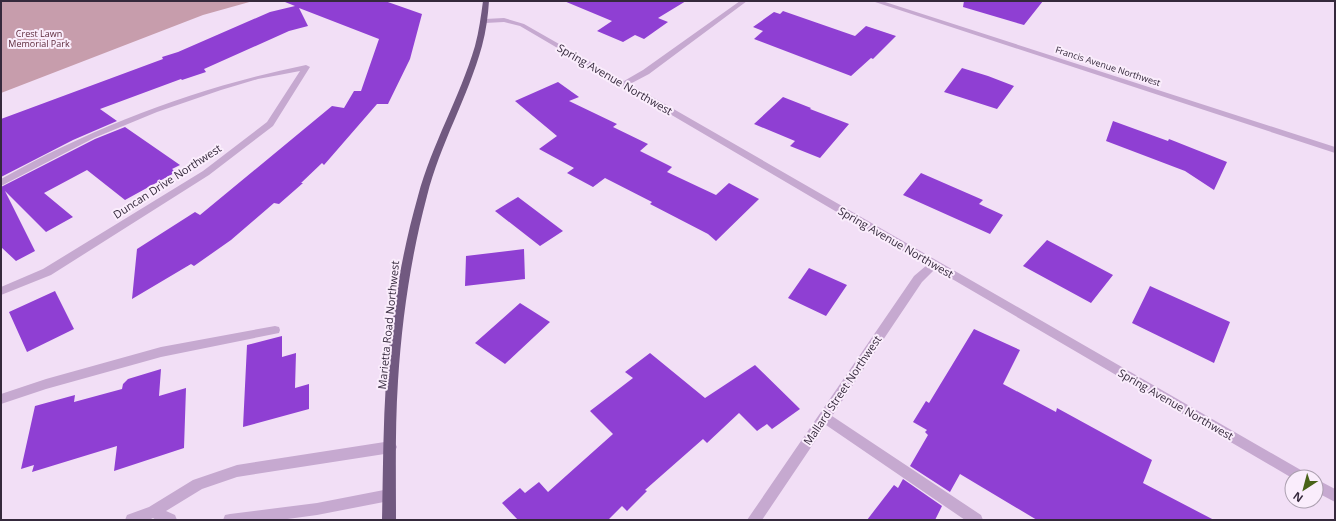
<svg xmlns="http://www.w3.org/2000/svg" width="1336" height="521" font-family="'Open Sans',sans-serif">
<rect width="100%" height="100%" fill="#f2dff6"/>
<path fill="#c79dac" d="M 1,1 L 253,1 L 203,15 L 1,93 Z"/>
<path fill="#8f3fd3" d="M 286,1 L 385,1 L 422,14 L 410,59 L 388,104 L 377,104 L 324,165 L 322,163 L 301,183 L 303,183 L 279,204 L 274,203 L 231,240 L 194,266 L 191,264 L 132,299 L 137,249 L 195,212 L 200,215 L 332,106 L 344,108 L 354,91 L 361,91 L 379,39 L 299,8 L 308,26 L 289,31 L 204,69 L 206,72 L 182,80 L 181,79 L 100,109 L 117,121 L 73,140 L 1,177 L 1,119 L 163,59 L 162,57 L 178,52 L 270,12 L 295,6 L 285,2 Z
M 564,1 L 686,1 L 658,18 L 668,22 L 644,39 L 635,35 L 623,42 L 597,31 L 612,21 Z
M 964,1 L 1043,1 L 1024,25 L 963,7 Z
M 783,11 L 855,36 L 866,26 L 896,36 L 873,59 L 871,58 L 851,76 L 754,39 L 763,31 L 753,27 L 774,12 L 780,14 Z
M 962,68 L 988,76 L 1014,86 L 997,109 L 944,92 Z
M 558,82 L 579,97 L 569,101 L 617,124 L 613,127 L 648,144 L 640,151 L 672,167 L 667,172 L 716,195 L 729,183 L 759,199 L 716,241 L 708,234 L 650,204 L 652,202 L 605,178 L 593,187 L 567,173 L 574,168 L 539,149 L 557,136 L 515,101 Z
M 783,97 L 811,108 L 810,109 L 849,124 L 820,158 L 790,146 L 795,141 L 754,124 Z
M 1113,121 L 1168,141 L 1169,139 L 1227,162 L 1214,190 L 1185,171 L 1106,141 Z
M 125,127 L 180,165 L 172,169 L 176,172 L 125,200 L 87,170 L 44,193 L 73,217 L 46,232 L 5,191 L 35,251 L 16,261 L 1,247 L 1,187 L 95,139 Z
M 921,173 L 983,200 L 979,204 L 1003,215 L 990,234 L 903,195 Z
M 518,197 L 563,231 L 540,246 L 495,211 Z
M 1047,240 L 1113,275 L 1091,303 L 1023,266 Z
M 524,249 L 525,279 L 465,286 L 466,256 Z
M 809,268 L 847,285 L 826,316 L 788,298 Z
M 1150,286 L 1230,322 L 1214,363 L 1132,323 Z
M 55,291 L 74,329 L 27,352 L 9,312 Z
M 520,303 L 550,322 L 505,364 L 475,343 Z
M 974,329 L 1020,350 L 1003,384 L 1056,412 L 1057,408 L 1152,460 L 1143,483 L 1214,520 L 1037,520 L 960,474 L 950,492 L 910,466 L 928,435 L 925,432 L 927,430 L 913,422 L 926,401 L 929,403 Z
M 282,336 L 282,357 L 296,353 L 295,388 L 309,384 L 309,409 L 243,427 L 247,345 Z
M 650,353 L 705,398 L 755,365 L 800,409 L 772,429 L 767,424 L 757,431 L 739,413 L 707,443 L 703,439 L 645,490 L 647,491 L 627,511 L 622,506 L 608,520 L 518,520 L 502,503 L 520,488 L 525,493 L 539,482 L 548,492 L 613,434 L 590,411 L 633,378 L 625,372 Z
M 161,369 L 159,396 L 186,388 L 184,448 L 114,471 L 117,446 L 32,472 L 34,465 L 21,469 L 35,406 L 75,395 L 74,402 L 122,389 L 123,384 L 128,379 Z
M 903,479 L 942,506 L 935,520 L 867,520 L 894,485 L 898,488 Z"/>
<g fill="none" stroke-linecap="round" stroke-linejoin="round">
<path fill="#c6a9d0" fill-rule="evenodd" d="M 740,1 L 747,1 L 649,74 L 630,84 L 1306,473 L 1308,477 L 1292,478 L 935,269 L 922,282 L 832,416 L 981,515 L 983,520 L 965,520 L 826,425 L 762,520 L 747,520 L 914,276 L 927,265 L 520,26 L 504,22 L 485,23 L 481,21 L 485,19 L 504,18 L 524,24 L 624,81 L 643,70 Z
M 872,1 L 882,1 L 1335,147 L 1335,153 Z
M 306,65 L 310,67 L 273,126 L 209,175 L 51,275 L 1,295 L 1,287 L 43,269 L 203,171 L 267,122 L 300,71 L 258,79 L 221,90 L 157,112 L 94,138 L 1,186 L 1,179 C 97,125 198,87 306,65 Z
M 275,326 L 279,327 L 280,330 L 279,333 L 161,357 L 46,389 L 1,404 L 1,394 L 46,379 L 161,347 Z
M 391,441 L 395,443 L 397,447 L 395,451 L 391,453 L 237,477 L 202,489 L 166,511 L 175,515 L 177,520 L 156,520 L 153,518 L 149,520 L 125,520 L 127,515 L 149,507 L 193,480 L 237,465 Z
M 1316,479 L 1335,489 L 1335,502 L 1316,492 Z
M 389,489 L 394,491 L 395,495 L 394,499 L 389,501 L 317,515 L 280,520 L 223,520 L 225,515 L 230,514 L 317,503 Z"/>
<path fill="#715980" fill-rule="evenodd" d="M 483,1 L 489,1 C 488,16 486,31 482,46 C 468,97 440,144 427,196 C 411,256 402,318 398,381 C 395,427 396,474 396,520 L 382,520 C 383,474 383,427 386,381 C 391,318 401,256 418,196 C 432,144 460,97 475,46 C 479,31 481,16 483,1 Z"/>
</g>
<g text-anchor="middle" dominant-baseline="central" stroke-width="4" stroke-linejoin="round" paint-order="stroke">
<g font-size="9" fill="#5e2a3c" stroke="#faedfc">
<text x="39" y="33">Crest Lawn<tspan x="39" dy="10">Memorial Park</tspan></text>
</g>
<g font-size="9" fill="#35293c" stroke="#faedfc">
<text transform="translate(1108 66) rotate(18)">Francis Avenue Northwest</text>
</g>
<g font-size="11" fill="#35293c" stroke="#faedfc">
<text transform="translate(615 79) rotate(30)">Spring Avenue Northwest</text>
<text transform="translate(167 181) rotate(-33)">Duncan Drive Northwest</text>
<text transform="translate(896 242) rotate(30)">Spring Avenue Northwest</text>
<text transform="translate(388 325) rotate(-84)">Marietta Road Northwest</text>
<text transform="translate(842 390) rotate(-56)">Mallard Street Northwest</text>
<text transform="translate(1176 404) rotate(30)">Spring Avenue Northwest</text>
</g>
</g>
<rect width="1336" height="521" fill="none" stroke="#35293c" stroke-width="4"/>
<g transform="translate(1304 489) rotate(216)"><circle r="19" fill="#faedfc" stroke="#ab9faf"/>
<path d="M0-3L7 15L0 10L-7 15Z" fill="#496319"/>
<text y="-6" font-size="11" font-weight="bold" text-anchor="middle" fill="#35293c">N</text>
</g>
</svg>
